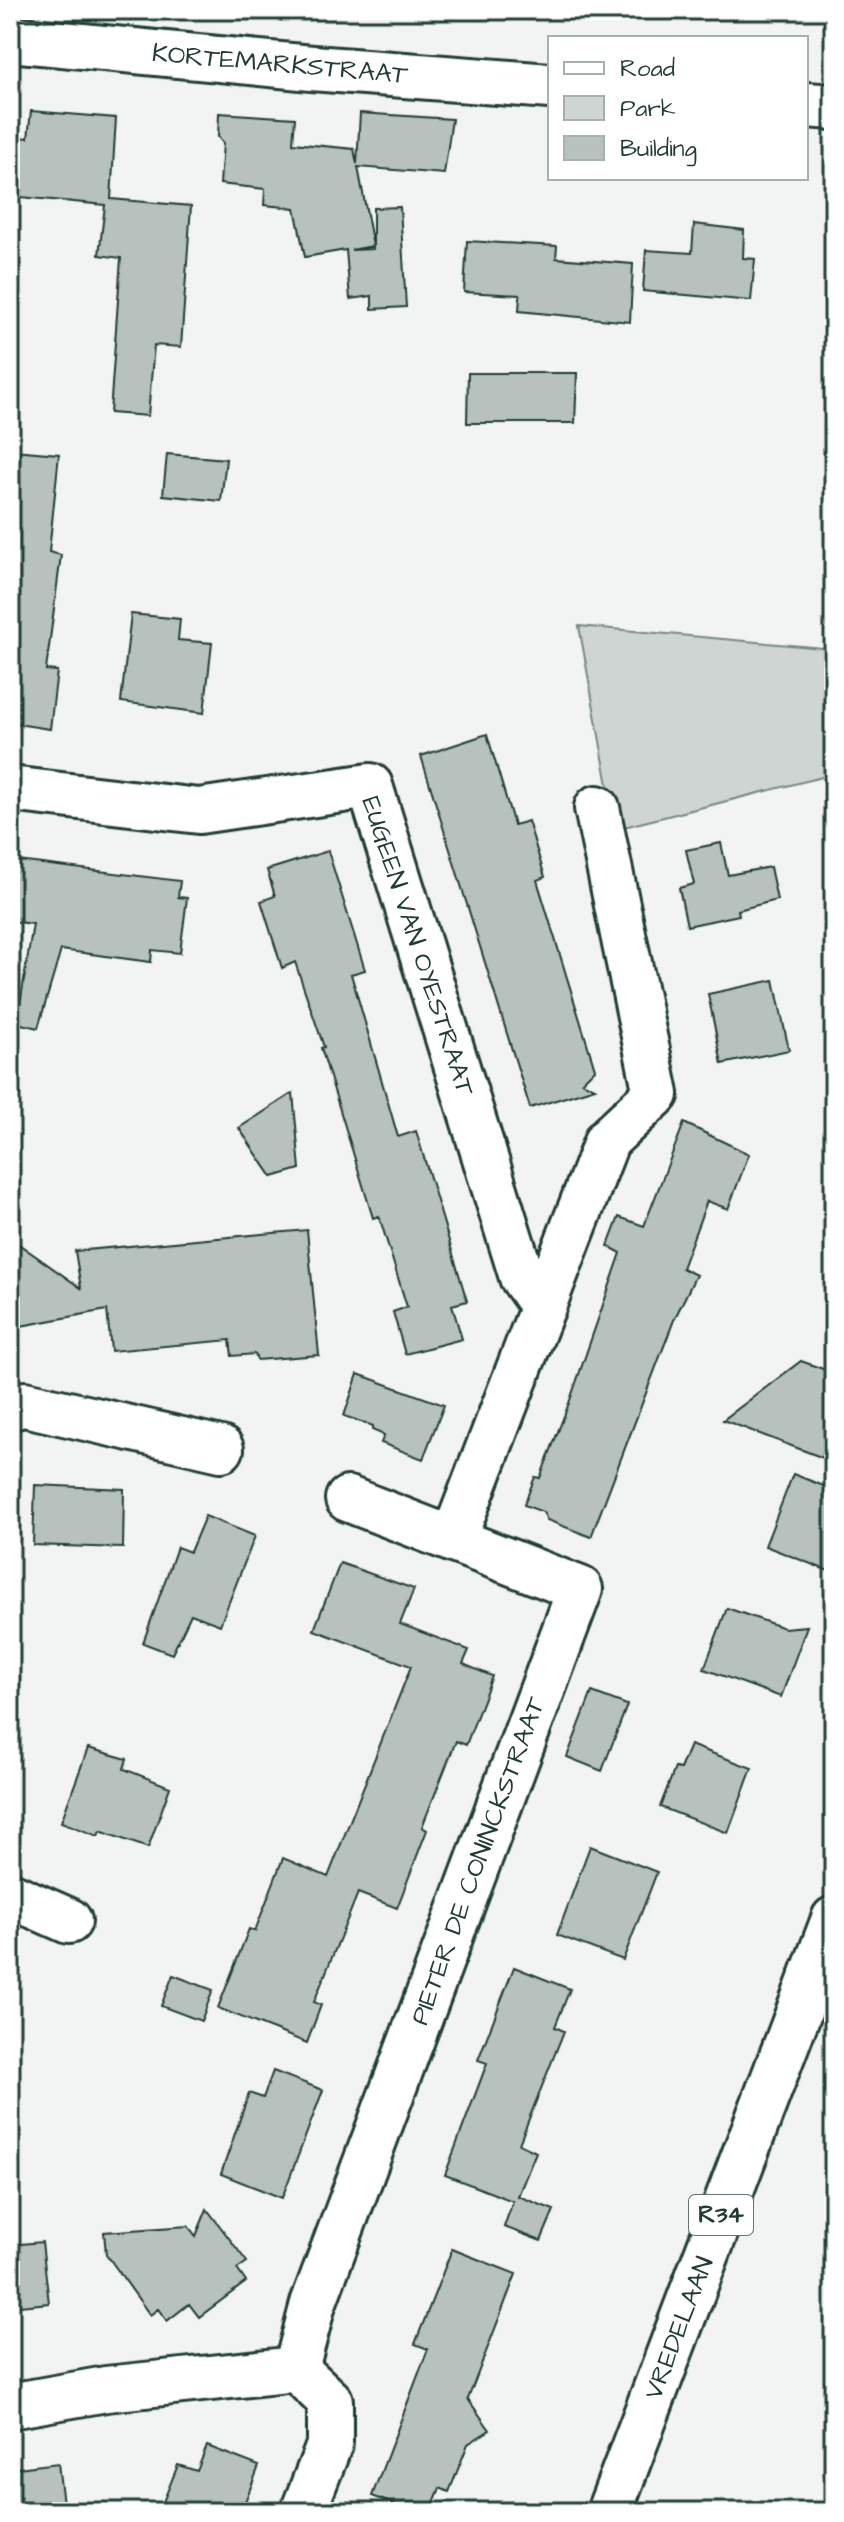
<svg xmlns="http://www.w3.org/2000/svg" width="844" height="2522" font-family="'Architects Daughter',sans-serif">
<rect width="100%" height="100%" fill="#f2f3f3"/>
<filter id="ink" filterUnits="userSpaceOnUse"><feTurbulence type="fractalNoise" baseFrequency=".0125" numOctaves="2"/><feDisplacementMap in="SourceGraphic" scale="16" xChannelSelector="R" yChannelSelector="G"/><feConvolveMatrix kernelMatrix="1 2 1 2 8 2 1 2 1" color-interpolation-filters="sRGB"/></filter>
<g filter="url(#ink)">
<path fill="#ced5d3" stroke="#768984" stroke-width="2" d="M 579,626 L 834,649 L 834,774 L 616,829 Z"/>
<path fill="#b7c1bd" stroke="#1f3d34" stroke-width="2" d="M 31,111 L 116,118 L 111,199 L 191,206 L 181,347 L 154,345 L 148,416 L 110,413 L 121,258 L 99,255 L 105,205 L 10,196 L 10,136 L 28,138 Z
M 219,113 L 295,118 L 293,143 L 354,149 L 357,164 L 360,113 L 452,119 L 444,174 L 358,167 L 373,246 L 351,250 L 373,249 L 373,208 L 400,207 L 406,307 L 372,309 L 372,296 L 350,299 L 346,250 L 305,257 L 295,208 L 264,205 L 265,189 L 220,184 L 223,143 L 218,137 Z
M 694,224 L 744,230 L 743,258 L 755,259 L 751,301 L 643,291 L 646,250 L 692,253 Z
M 467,241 L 557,246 L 556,258 L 633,264 L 630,322 L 519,311 L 520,295 L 464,292 Z
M 468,373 L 577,373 L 575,423 L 467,423 Z
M 13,450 L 59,454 L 49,552 L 61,555 L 46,670 L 57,671 L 50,729 L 10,723 Z
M 167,454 L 226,459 L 221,501 L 163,495 Z
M 131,614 L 180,619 L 178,640 L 212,643 L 204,713 L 121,702 Z
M 487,734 L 514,825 L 528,821 L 545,877 L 537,880 L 595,1069 L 582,1082 L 595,1088 L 530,1108 L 421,756 Z
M 721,843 L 728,875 L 770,867 L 777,900 L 738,910 L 739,915 L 687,926 L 679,888 L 694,884 L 686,850 Z
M 328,851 L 365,970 L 351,974 L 398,1137 L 416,1131 L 467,1301 L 452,1305 L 462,1339 L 405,1354 L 393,1312 L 407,1307 L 379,1216 L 373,1218 L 321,1048 L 324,1047 L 295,962 L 282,968 L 261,901 L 275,896 L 267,870 Z
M 10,860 L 180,881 L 178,897 L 187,898 L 180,953 L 152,950 L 151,962 L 61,950 L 38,1028 L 17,1023 L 33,924 L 10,921 Z
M 774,980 L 789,1050 L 722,1064 L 708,994 Z
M 293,1093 L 300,1169 L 272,1177 L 239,1128 Z
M 684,1123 L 749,1154 L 728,1209 L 707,1201 L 682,1268 L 696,1275 L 674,1320 L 591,1537 L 547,1520 L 543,1512 L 524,1505 L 535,1477 L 540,1478 L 569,1403 L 621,1253 L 608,1246 L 619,1217 L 644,1226 Z
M 307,1230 L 319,1355 L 257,1360 L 255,1354 L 232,1356 L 230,1340 L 111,1351 L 107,1310 L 10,1328 L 10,1238 L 81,1288 L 75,1251 Z
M 801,1361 L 834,1373 L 834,1462 L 723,1420 Z
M 358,1374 L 444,1405 L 423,1459 L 381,1443 L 384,1435 L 372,1430 L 373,1426 L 344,1416 Z
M 793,1474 L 834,1490 L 834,1573 L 765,1546 Z
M 35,1485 L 124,1489 L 123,1548 L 33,1545 Z
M 205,1516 L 255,1536 L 220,1625 L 191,1614 L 172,1654 L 143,1643 L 177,1547 L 190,1552 Z
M 340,1563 L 414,1589 L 400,1624 L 469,1650 L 463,1664 L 492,1676 L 466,1745 L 456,1741 L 422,1827 L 427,1830 L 397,1908 L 358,1893 L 314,2002 L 321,2005 L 307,2043 L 218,2008 L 249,1929 L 255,1931 L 283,1858 L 328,1877 L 411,1666 L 314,1630 Z
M 727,1608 L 784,1628 L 807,1626 L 781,1697 L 704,1669 Z
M 592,1692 L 627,1705 L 602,1771 L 567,1757 Z
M 690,1745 L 752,1768 L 728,1833 L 660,1807 L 675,1768 L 680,1769 Z
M 88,1748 L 127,1759 L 124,1769 L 170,1787 L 148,1848 L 100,1831 L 98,1836 L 61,1822 Z
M 590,1846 L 657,1872 L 623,1960 L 557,1935 Z
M 514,1967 L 570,1989 L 555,2027 L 564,2031 L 519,2144 L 536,2152 L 518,2196 L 554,2210 L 541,2241 L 504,2227 L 513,2201 L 445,2175 L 487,2063 L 478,2060 Z
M 173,1975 L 213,1990 L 201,2021 L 161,2006 Z
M 273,2071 L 323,2090 L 282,2198 L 221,2174 L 249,2093 L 263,2098 Z
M 207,2209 L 247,2262 L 237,2269 L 246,2282 L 199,2317 L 189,2304 L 167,2321 L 158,2309 L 150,2315 L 106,2254 L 104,2232 L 188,2226 L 196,2236 Z
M 42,2242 L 49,2303 L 10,2307 L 10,2245 Z
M 452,2249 L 516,2274 L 468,2399 L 490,2430 L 468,2444 L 449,2492 L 440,2488 L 430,2512 L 414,2512 L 372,2496 L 428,2349 L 415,2344 Z
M 207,2446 L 259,2466 L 241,2512 L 159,2512 L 178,2465 L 197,2471 Z
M 58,2463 L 64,2512 L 10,2512 L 10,2469 Z"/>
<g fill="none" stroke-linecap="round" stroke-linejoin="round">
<defs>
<path id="minor" d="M 10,789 L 199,811 L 370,786 L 522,1277 L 543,1307
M 10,1407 L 25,1404 L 221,1449
M 453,1540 L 607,1140 L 656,1094 L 597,808
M 10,1895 L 69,1921
M 296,2369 L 313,2304 L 580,1589 L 348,1499
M 10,2406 L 106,2389 L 296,2369 L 330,2401 L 330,2443 L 303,2512"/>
<path id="tertiary" d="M 10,39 L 312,68 L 550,86
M 806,105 L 834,107"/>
<path id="primary" d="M 609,2512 L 834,1919"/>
</defs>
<use href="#minor" stroke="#1f3d34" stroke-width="50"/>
<use href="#tertiary" stroke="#1f3d34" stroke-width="50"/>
<use href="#primary" stroke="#1f3d34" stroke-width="50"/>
<use href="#minor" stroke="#fff" stroke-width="44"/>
<use href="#tertiary" stroke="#fff" stroke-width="44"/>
<use href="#primary" stroke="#fff" stroke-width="44"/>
</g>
</g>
<g text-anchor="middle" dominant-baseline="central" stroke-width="8" stroke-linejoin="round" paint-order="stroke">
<rect fill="#fff" stroke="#627771" stroke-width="2" x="689" y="2195" width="64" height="40" rx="6"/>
<g font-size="24" font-weight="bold" fill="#1f3d34">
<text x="721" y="2215">R34</text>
</g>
<g font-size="26" fill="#1f3d34" stroke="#fff">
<text transform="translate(280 64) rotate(5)">KORTEMARKSTRAAT</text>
<text transform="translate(418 946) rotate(72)">EUGEEN VAN OYESTRAAT</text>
<text transform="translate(478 1861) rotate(-70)">PIETER DE CONINCKSTRAAT</text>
<text transform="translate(679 2328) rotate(-69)">VREDELAAN</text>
</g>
</g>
<rect width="844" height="2522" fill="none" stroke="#fff" stroke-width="40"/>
<rect x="20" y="20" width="804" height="2482" fill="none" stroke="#1f3d34" stroke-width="3" filter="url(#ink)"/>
<rect x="548" y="36" width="260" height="144" fill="#ffffff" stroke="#a5b1ae" stroke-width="2"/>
<rect x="564" y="62" width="40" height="12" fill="#ffffff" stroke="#a5b1ae" stroke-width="2"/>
<text x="620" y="76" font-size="24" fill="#1f3d34">Road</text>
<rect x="564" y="96" width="40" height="24" fill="#ced5d3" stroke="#a5b1ae" stroke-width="2"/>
<text x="620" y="116" font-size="24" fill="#1f3d34">Park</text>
<rect x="564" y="136" width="40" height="24" fill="#b7c1bd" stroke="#a5b1ae" stroke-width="2"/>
<text x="620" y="156" font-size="24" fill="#1f3d34">Building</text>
</svg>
